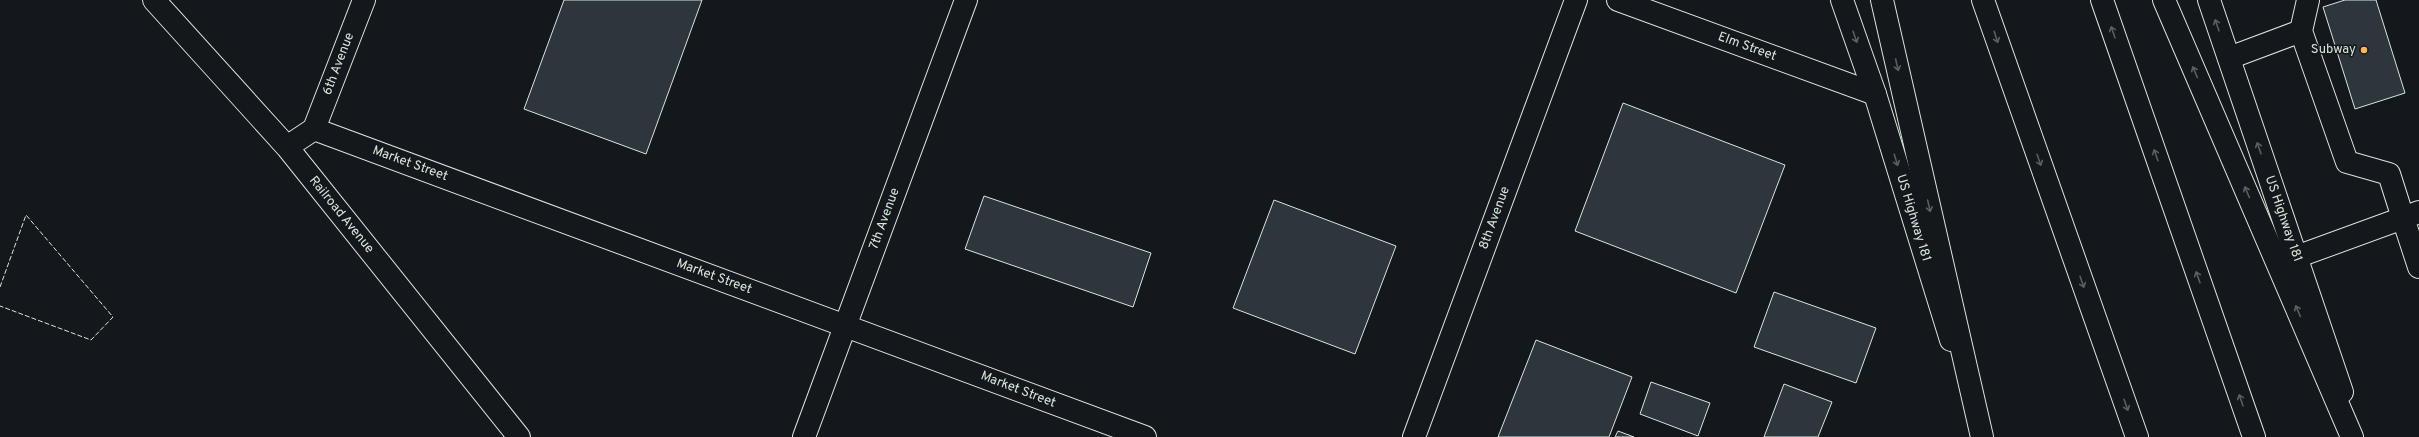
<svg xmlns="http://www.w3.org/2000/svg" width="2419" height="437" font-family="Overpass,sans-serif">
<rect width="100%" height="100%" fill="#14181c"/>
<path fill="#2c363c" stroke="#d8e6dc" d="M 564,0 L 702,0 L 646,154 L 524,109 Z
M 2345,0 L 2376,0 L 2405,93 L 2355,109 L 2323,7 Z
M 1623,103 L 1785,165 L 1736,293 L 1575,231 Z
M 984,196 L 1151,253 L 1133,307 L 965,249 Z
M 1274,200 L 1396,246 L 1355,354 L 1233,308 Z
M 1774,292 L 1876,328 L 1856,383 L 1754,347 Z
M 1536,340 L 1632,377 L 1609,437 L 1498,437 Z
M 1651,382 L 1710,403 L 1698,436 L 1640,414 Z
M 1784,384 L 1832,402 L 1818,437 L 1764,437 Z
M 1618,431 L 1634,437 L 1615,437 Z"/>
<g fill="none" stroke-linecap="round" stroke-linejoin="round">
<defs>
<path id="minor" d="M 154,0 L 287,147 L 519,437
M 1618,0 L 1875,94
M 2301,31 L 2308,0
M 2229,58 L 2301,31 L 2347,162 L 2389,174 L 2403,218 L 2419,212
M 314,129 L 364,0
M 287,147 L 314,129 L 1145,437
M 2296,257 L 2403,218 L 2419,267
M 804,437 L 966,0
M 1414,437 L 1576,0"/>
<path id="major" d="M 1842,0 L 1875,94 L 1951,340
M 2209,0 L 2342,392"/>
<path id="highway" d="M 1882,0 L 1982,437
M 1983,0 L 2137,437
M 2102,0 L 2254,437
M 2164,0 L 2352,437"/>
</defs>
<use href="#minor" stroke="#d8e6dc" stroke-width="24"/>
<use href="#major" stroke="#d8e6dc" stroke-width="24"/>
<use href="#highway" stroke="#d8e6dc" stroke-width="24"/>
<use href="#minor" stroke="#14181c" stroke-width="22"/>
<use href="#major" stroke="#14181c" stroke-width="22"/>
<use href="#highway" stroke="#14181c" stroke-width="22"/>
<path stroke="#d8e6dc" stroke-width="1" stroke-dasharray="5 2" stroke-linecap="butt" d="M 0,287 L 26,215 L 113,317 L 91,340 L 0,306"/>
</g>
<defs><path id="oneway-shaft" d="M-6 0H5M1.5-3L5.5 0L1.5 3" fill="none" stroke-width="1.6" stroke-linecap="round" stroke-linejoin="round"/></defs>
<g stroke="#59605f">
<use href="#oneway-shaft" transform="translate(2217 25) rotate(-109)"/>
<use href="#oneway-shaft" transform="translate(2113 32) rotate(-109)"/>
<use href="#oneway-shaft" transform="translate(1855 37) rotate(71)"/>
<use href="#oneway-shaft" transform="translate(1996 37) rotate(72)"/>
<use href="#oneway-shaft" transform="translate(1897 65) rotate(77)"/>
<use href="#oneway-shaft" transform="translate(2195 72) rotate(-113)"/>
<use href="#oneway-shaft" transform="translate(2259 148) rotate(-109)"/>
<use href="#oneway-shaft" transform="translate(2156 155) rotate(-109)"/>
<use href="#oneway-shaft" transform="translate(1896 160) rotate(73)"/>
<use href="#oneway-shaft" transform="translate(2039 160) rotate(71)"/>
<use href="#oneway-shaft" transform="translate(2247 192) rotate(-113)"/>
<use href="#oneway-shaft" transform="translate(1929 206) rotate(77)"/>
<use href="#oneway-shaft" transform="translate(2198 277) rotate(-109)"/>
<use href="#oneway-shaft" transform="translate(2082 282) rotate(71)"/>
<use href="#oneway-shaft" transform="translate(2298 311) rotate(-113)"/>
<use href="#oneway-shaft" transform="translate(2241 400) rotate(-109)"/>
<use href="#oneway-shaft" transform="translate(2126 405) rotate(71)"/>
</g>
<circle fill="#ffb74d" stroke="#14181c" stroke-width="1.5" cx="2364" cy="50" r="4"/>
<g text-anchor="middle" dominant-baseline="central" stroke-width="3" stroke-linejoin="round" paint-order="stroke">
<g font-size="13" fill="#d8e6dc" stroke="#14181c">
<text transform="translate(1747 47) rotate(20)">Elm Street</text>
<text transform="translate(339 64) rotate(-69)">6th Avenue</text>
<text transform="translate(410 164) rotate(20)">Market Street</text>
<text transform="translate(341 215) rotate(51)">Railroad Avenue</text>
<text transform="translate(1495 218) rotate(-70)">8th Avenue</text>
<text transform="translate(1913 218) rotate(73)">US Highway 181</text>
<text transform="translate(885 219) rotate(-70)">7th Avenue</text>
<text transform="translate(2283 219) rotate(71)">US Highway 181</text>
<text transform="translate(714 277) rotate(20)">Market Street</text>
<text transform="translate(1018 390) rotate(21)">Market Street</text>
</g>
<g font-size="13" fill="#d8e6dc" stroke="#14181c" text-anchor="end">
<text x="2356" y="50">Subway</text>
</g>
</g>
</svg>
